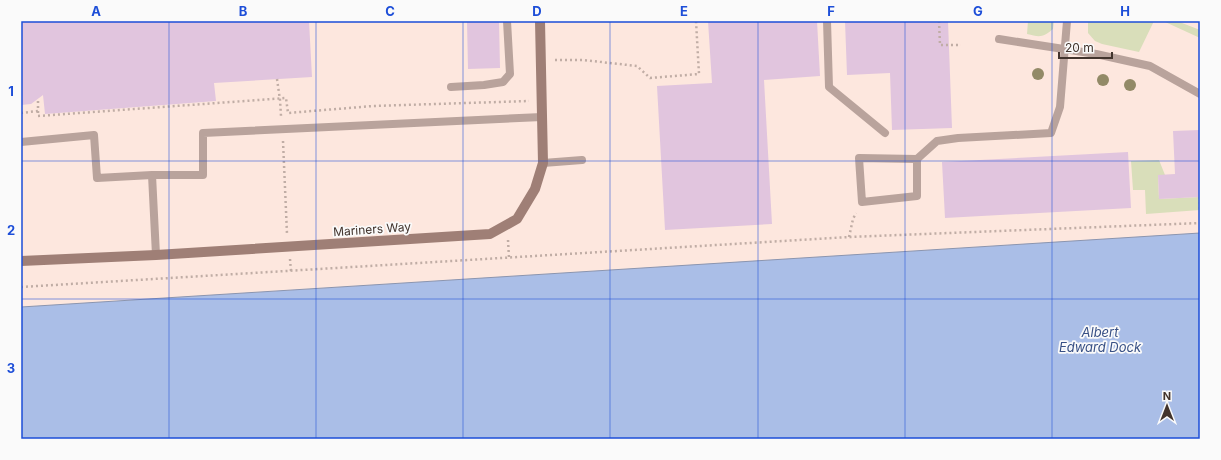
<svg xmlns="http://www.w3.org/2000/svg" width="1221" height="460" font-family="Inter,sans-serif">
<rect width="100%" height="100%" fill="#fde7de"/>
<path fill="#d9deba" d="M 1028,21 L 1054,21 L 1053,29 C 1043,38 1039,37 1027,34 Z
M 1088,21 L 1154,21 L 1139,52 L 1102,44 L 1095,41 L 1088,33 Z
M 1163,21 L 1177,21 L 1200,30 L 1200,38 Z
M 1159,160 L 1165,175 L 1158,175 L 1159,199 L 1200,197 L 1200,210 L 1146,214 L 1145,190 L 1133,190 L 1131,161 Z"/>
<path fill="#aabee7" stroke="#8b95af" d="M 1200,233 L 1200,439 L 21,439 L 21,307 Z"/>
<path fill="#e1c5de" d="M 21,21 L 309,21 L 312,77 L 214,83 L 216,101 L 45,114 L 43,95 L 31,104 L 21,105 Z
M 467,21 L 499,21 L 500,68 L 468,69 Z
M 708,21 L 817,21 L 820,76 L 764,80 L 772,224 L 665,230 L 657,86 L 712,83 Z
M 845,21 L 948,21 L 952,128 L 892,130 L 890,73 L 847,75 Z
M 1200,130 L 1200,197 L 1159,199 L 1158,175 L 1175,174 L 1173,131 Z
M 1128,152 L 1131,208 L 945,218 L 942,162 Z"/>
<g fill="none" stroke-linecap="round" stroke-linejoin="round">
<path stroke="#c0ada5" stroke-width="2.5" stroke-dasharray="2 3" stroke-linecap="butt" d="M 939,21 L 940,45 L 961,45
M 555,60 L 583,60 L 637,66 L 650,78 L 699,74 L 696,21
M 277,79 L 280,100 L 281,116
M 38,111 L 38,116 L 286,98 L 288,113 L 373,106 L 529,101
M 21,113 L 38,111 L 38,99
M 283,141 L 287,234
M 1200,197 L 1200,209
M 849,237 L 853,219 L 856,213
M 508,240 L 509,258
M 290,259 L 291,271
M 21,287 L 849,237 L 1200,223"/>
<path stroke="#b9a39c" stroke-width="8" d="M 827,21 L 829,87 L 885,133
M 999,39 L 1096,54 L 1150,66 L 1200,94
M 451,87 L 484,85 L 503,82 L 510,74 L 507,21
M 21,142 L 94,135 L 97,178 L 152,175
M 917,159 L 859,158 L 862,202 L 917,196 L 917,159 L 937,141 L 958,138 L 1051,133 L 1060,107 L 1067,21
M 543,163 L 582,160
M 156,255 L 152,175 L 203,175 L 203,133 L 542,117"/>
<path stroke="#9f7f76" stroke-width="10" d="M 21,261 L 156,255 L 490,234 L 517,219 L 535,189 L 543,163 L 540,21"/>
</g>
<g fill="#928a67">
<circle cx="1038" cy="74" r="6"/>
<circle cx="1103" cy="80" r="6"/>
<circle cx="1130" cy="85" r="6"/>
</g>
<path fill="none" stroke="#1d4ed8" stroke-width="1" stroke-opacity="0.55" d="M 169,21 L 169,439M 316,21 L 316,439M 463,21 L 463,439M 610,21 L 610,439M 758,21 L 758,439M 905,21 L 905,439M 1052,21 L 1052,439M 21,161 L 1200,161M 21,299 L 1200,299"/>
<g text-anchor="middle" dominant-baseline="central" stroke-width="3.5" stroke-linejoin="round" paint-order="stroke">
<g font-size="12" fill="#42342d" stroke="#fafafa">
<text transform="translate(372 229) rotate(-4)">Mariners Way</text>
</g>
<g font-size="13" font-style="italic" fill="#385085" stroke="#fafafa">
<text x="1100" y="332">Albert<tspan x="1100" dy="15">Edward Dock</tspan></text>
</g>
</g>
<rect width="1221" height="460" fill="none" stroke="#fafafa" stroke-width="44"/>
<g transform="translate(1167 406)" stroke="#fafafa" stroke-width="3" paint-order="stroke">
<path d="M0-3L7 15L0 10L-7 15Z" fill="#42342d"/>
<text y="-6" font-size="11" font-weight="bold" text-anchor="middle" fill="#42342d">N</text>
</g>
<path d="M1059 52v6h53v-6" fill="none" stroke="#42342d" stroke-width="2"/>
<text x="1065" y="52" font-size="12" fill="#42342d" stroke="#fafafa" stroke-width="3" paint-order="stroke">20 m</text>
<rect x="22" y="22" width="1177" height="416" fill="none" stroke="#1d4ed8" stroke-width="1.5"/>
<g font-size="13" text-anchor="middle" font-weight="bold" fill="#1d4ed8">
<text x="96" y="16">A</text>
<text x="243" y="16">B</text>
<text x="390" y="16">C</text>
<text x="537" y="16">D</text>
<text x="684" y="16">E</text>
<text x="831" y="16">F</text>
<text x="978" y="16">G</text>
<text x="1125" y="16">H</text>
<text x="11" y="96">1</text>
<text x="11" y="235">2</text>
<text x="11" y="373">3</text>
</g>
</svg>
